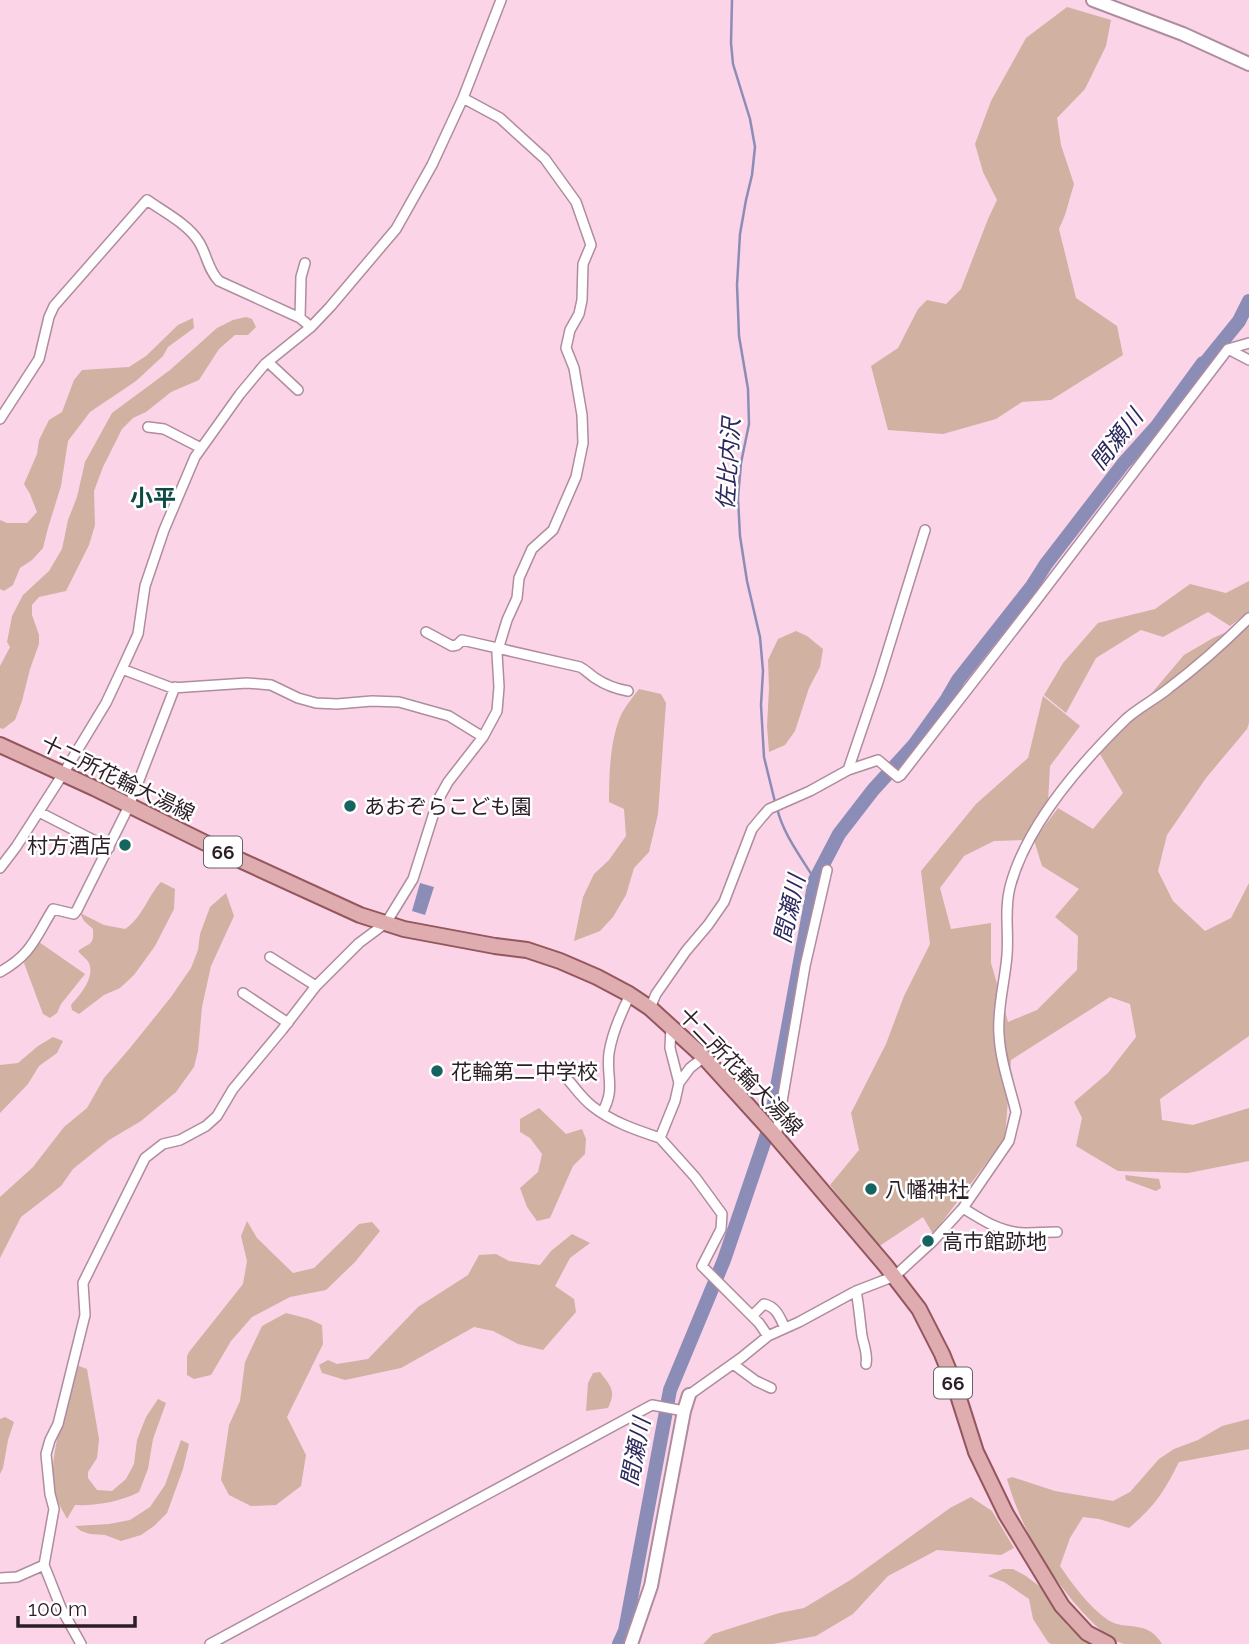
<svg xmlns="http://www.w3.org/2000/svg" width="1249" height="1644" font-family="Raleway,'Noto Sans JP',sans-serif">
<rect width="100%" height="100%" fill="#fbd4e8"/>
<path fill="#d1b1a1" d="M 1067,7 L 1111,20 L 1106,46 L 1085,89 L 1057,118 L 1061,145 L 1074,184 L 1065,215 L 1059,229 L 1076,298 L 1117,326 L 1123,355 L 1051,400 L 1022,402 L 996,419 L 943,434 L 888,430 L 871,366 L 898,348 L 918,309 L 927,300 L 946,304 L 961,289 L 988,219 L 997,200 L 983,172 L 975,144 L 991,101 L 1026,38 Z
M 246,317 L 252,319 L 256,327 L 248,335 L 235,335 L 219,349 L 199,380 L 171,392 L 146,412 L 133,418 L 122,429 L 103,467 L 94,491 L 95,525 L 89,545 L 66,591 L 39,597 L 32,605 L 32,615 L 39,635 L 39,644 L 30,669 L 22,701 L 15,720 L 3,729 L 0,728 L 0,666 L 10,647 L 7,642 L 12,616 L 23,595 L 49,571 L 62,549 L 68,520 L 77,497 L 85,462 L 112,413 L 170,370 L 217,328 L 233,320 Z
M 193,318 L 194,328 L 168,347 L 163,356 L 136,381 L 90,412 L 68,441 L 61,486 L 48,528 L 43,548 L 32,560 L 20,568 L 13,585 L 4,591 L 0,589 L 0,520 L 7,523 L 27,523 L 37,512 L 30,494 L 24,484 L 37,454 L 39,440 L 49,420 L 62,412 L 74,380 L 82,370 L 129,367 L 146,356 L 178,325 Z
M 1249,581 L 1249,612 L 1230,626 L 1208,612 L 1163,637 L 1141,630 L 1096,658 L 1066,713 L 1044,695 L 1063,663 L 1098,623 L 1155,609 L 1190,584 L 1226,593 Z
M 1249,622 L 1249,723 L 1247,729 L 1206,778 L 1167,835 L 1158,871 L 1173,901 L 1205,931 L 1231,918 L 1249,883 L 1249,1036 L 1160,1099 L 1162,1120 L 1193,1125 L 1249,1108 L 1249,1161 L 1188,1173 L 1118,1171 L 1076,1146 L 1082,1118 L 1074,1102 L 1108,1073 L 1136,1037 L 1130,1004 L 1110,997 L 1011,1060 L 1005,1138 L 933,1234 L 923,1217 L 878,1247 L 830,1185 L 859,1150 L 851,1113 L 886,1044 L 904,996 L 930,944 L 921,871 L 976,804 L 1028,758 L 1043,696 L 1080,726 L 1050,766 L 1048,802 L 1024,840 L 994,841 L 964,856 L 940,888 L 951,929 L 991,923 L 991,963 L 1008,1022 L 1037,1010 L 1077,970 L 1078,936 L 1055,917 L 1079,889 L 1042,866 L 1034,840 L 1058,808 L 1093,829 L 1123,793 L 1100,754 L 1184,655 L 1213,638 Z
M 796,631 L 807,636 L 823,649 L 820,667 L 809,688 L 795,731 L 785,745 L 769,752 L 767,726 L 769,689 L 768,660 L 778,639 Z
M 639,689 L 661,694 L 666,703 L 658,814 L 649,852 L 634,868 L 626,895 L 613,917 L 600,931 L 574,941 L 583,897 L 594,874 L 609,860 L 626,836 L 624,809 L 609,802 C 609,774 610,738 622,713 C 627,704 633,697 639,689 Z
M 161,882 L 175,889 L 174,909 L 155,946 L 134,975 L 120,988 L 104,995 L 79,1014 L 72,1010 L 71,1005 C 80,995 95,978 89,963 C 87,959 81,955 78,951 C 90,942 94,946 93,929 L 84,921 L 80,913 L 104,925 L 125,929 C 143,917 147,897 161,882 Z
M 226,893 L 234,916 L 211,966 L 202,1007 L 198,1051 L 194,1067 L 176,1092 L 141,1121 L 109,1140 L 73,1169 L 61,1186 L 21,1217 L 0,1258 L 0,1197 L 33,1167 L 64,1127 L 87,1108 L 104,1078 L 130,1048 L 171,997 L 191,968 L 198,950 L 200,934 L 210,907 Z
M 39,942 L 85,974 L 61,1004 L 57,1013 L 50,1018 L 43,1014 L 24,963 Z
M 53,1037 L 63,1041 L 57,1053 L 39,1066 L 28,1084 L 0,1113 L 0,1065 L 18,1063 L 38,1046 Z
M 539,1108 L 566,1134 L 582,1129 L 586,1139 L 585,1154 L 573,1166 L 550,1218 L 537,1221 L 527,1207 L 520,1188 L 538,1172 L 542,1154 L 530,1138 L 520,1132 L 520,1119 Z
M 1125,1175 L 1159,1179 L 1161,1188 L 1156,1191 L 1126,1180 Z
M 247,1221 L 257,1238 L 293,1273 L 314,1268 L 359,1224 L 372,1222 L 380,1231 L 355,1262 L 326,1290 L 290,1297 L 252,1317 L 231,1341 L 211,1375 L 194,1379 L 187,1375 L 187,1356 L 189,1352 L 243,1284 L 247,1261 L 241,1236 Z
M 572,1234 L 590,1243 L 570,1258 L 555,1286 L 574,1299 L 576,1312 L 543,1350 L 518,1344 L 493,1331 L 474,1327 L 401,1368 L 345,1380 L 322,1373 L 319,1365 L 328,1360 L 337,1364 L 368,1359 L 418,1307 L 468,1275 L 479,1255 L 496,1254 L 509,1261 L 540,1265 L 551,1251 Z
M 286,1313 L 309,1319 L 322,1325 L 323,1344 L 287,1417 L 306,1455 L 301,1486 L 276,1505 L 251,1506 L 229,1495 L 221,1480 L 229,1425 L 240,1401 L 245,1362 L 262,1326 Z
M 79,1366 L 87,1369 L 99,1439 L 97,1458 L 88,1472 L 88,1478 L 97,1490 L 112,1491 L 126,1479 L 134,1464 L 137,1440 L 146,1417 L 158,1399 L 166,1403 L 153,1439 L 148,1469 L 139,1492 C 120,1502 96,1506 75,1505 L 67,1519 C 64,1512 59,1506 57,1499 C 43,1466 68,1404 76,1369 Z
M 600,1372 C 610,1386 617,1390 608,1408 L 586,1411 L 588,1383 L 593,1373 Z
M 5,1417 L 14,1422 L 8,1440 L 3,1468 L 0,1474 L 0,1419 Z
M 1249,1419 L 1249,1449 L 1179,1462 C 1164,1492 1155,1506 1129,1528 L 1099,1519 L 1083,1517 L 1070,1538 L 1060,1566 C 1073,1585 1089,1607 1108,1620 C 1125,1631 1148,1619 1162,1644 C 1150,1644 1135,1644 1124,1644 C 1112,1641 1101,1631 1093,1623 C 1054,1584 1022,1532 1007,1479 L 1012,1477 L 1055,1491 L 1113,1501 L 1130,1492 L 1159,1459 L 1174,1449 L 1198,1440 L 1222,1426 Z
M 181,1440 L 189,1444 L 183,1469 L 167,1513 L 154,1526 L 141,1535 L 121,1541 L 105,1535 L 90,1534 L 81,1531 L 75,1526 L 109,1524 L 130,1520 L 150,1507 L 165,1485 Z
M 971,1497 L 992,1511 L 1014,1548 L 1001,1555 L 937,1550 L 888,1576 L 853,1614 L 816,1636 L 773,1644 L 703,1644 L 713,1634 L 779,1613 L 804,1608 L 852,1579 L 950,1508 Z
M 1003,1569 L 1013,1569 L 1026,1576 L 1043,1589 L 1068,1626 L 1097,1644 L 1051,1644 L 1048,1642 L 1033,1619 L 1029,1599 L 1004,1582 L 988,1576 Z"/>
<path fill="#8c8db7" d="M 420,883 L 434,887 L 425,915 L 412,911 Z"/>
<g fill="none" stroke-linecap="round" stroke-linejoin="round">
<path stroke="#8c8db7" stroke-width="2.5" d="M 732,0 L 731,43 L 733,64 L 750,119 L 755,147 L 752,175 L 746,200 L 740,234 L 737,285 L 739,336 L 748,389 L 749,424 L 741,463 L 738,498 L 740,536 L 747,581 L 760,637 L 763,671 L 761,705 L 764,757 L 775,802
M 777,808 C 783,834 801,857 815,880"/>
<path stroke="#8c8db7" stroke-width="14" d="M 619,1644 L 625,1631 L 670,1390 L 724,1260 L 770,1125 L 815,880 L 839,834 L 873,790 L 914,745 L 947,699 L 958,680 L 1032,586 L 1046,564 L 1123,464 L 1157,426 L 1203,363 L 1205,363 L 1239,321 L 1249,301"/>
<defs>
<path id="street" d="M 300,318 L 301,277 L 305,263
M 1228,349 L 1249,360
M 268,362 L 298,390
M 0,419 L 39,359 L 49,317 L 54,306 L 147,200 C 164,212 188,224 199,242 C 207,255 208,270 219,281 L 300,318 L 311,327
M 148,427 L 164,429 L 201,448
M 426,632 L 452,646 L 457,645 L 462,640 L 580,667 C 586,670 589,674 595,678 C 604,684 616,689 628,691
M 122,669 L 172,688 L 247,683 L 271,685 L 298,698 L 316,703 L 337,704 L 372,701 L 399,702 L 449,716 L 483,737
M 848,770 L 879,679 L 925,530
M 39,812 L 109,848
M 0,868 L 16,847 L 63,774 L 106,703 L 122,669 L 138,634 L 145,586 L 164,530 L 195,457 L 240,394 L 265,364 L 311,327 L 330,307 L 396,229 L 432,165 L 463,98 L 501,0
M 270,957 L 316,986
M 0,972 C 32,954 35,938 53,909 L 74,914 L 77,910 L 129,806 L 175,687
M 243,993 L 288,1023
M 650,1008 L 656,994 L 663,984 L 686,951 L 708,925 L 724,902 L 752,829 L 762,817 L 769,809 L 810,791 L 848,770 L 878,760 L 898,777 L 901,775 L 1032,606 L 1228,349 L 1249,343
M 671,1026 L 670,1048 L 679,1083 L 675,1101 L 660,1138 L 695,1177 L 722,1214 L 721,1229 L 702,1266 L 759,1323 L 768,1336
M 569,1081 C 576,1089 583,1099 592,1106 C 612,1122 636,1130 660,1138
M 679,1083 L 690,1068 L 704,1057
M 602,1113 C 616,1088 606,1078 609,1053 C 612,1033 621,1013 630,995
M 776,1137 L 805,966 L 827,870
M 963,1208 C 982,1220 1000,1232 1024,1233 C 1035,1233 1046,1232 1057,1232
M 856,1291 C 859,1306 860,1321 862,1336 C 864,1346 868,1354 866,1364
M 752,1316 L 764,1304 C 777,1307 780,1318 785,1328
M 733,1364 L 756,1381 L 771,1388
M 689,1395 L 741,1358 L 768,1336 L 799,1322 L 856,1291 L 895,1276 L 933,1241 L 963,1208 L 1009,1141 L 1016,1112 C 1010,1087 1000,1060 999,1034 C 997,1008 1005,982 1007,955 C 1009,932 1004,910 1010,887 C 1026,826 1082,762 1126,719 C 1139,707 1156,699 1169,688 C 1197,667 1224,643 1249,618
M 0,1578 L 17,1577 L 44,1565
M 81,1644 L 61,1608 L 44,1565 L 54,1509 L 50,1494 L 46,1454 L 50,1440 L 58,1424 L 85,1315 L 83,1283 L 145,1158 L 163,1144 L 180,1140 L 206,1126 L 217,1116 L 233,1089 L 282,1030 L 316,986 L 359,943 L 386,923 L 413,879 L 438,800 L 448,782 L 483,737 L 497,711 L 499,687 L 497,653 L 507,620 L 517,598 L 519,578 L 532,549 L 553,530 L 576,477 L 583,443 L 582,415 L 574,368 L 566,348 L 570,330 L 579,314 L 582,300 L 583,264 L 591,245 L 576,202 L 545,159 L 500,118 L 463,98
M 210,1644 L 652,1405 L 684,1411"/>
<path id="secondary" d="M 1093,0 L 1183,34 L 1249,64
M 631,1644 L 651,1586 L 684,1411 L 689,1395"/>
<path id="primary" d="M 0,745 L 94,788 L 242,861 L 360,915 L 404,929 L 495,946 L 527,950 L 560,961 L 597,977 L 629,994 L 650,1008 L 704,1057 L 773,1133 L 886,1266 L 919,1309 L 942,1354 L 955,1386 L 976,1452 L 1006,1514 L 1062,1606 L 1087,1633 L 1108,1644"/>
</defs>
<use href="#street" stroke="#af8c9e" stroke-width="12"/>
<use href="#secondary" stroke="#af8c9e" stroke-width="16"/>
<use href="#primary" stroke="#93575d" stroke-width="18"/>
<use href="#street" stroke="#fff" stroke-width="9"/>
<use href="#secondary" stroke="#fff" stroke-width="12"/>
<use href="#primary" stroke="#dfacaf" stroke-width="14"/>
</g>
<g fill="#166460" stroke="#fff" stroke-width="2.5">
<circle cx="350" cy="806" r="7"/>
<circle cx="125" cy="845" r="7"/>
<circle cx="437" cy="1071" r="7"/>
<circle cx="871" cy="1189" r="7"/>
<circle cx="928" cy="1241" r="7"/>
</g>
<g text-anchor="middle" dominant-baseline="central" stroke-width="5" stroke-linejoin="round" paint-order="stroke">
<g fill="#fff" stroke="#6b6267" stroke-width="2">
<rect x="204" y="836.5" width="38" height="31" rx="5"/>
<rect x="934" y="1367.5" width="38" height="31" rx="5"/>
</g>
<g font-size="19" font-weight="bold" fill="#2c1e26">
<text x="223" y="852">66</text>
<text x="953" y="1383">66</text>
</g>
<g font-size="21" fill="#2c1e26" stroke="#fff">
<text transform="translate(118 778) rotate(26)">十二所花輪大湯線</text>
<text transform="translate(741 1071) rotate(46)">十二所花輪大湯線</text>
</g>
<g font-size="21" fill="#2c1e26" stroke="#fff" text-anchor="start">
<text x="364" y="806">あおぞらこども園</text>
<text x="111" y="845" text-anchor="end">村方酒店</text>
<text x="451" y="1071">花輪第二中学校</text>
<text x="885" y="1189">八幡神社</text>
<text x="942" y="1241">高市館跡地</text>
</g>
<g font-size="23" font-style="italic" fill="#2c285e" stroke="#fff">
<text transform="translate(1116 439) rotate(-52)">間瀬川</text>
<text transform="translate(728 464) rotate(-86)">佐比内沢</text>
<text transform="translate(789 909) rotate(-77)">間瀬川</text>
<text transform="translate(635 1452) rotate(-79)">間瀬川</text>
</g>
<g font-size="23" font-weight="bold" fill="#0b4a47" stroke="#fff">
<text x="153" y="497">小平</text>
</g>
</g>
<path d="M18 1616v10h117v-10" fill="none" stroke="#2c1e26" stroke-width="3.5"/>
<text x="28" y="1616" font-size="21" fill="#2c1e26" stroke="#ffffff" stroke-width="5" paint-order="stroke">100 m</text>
</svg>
